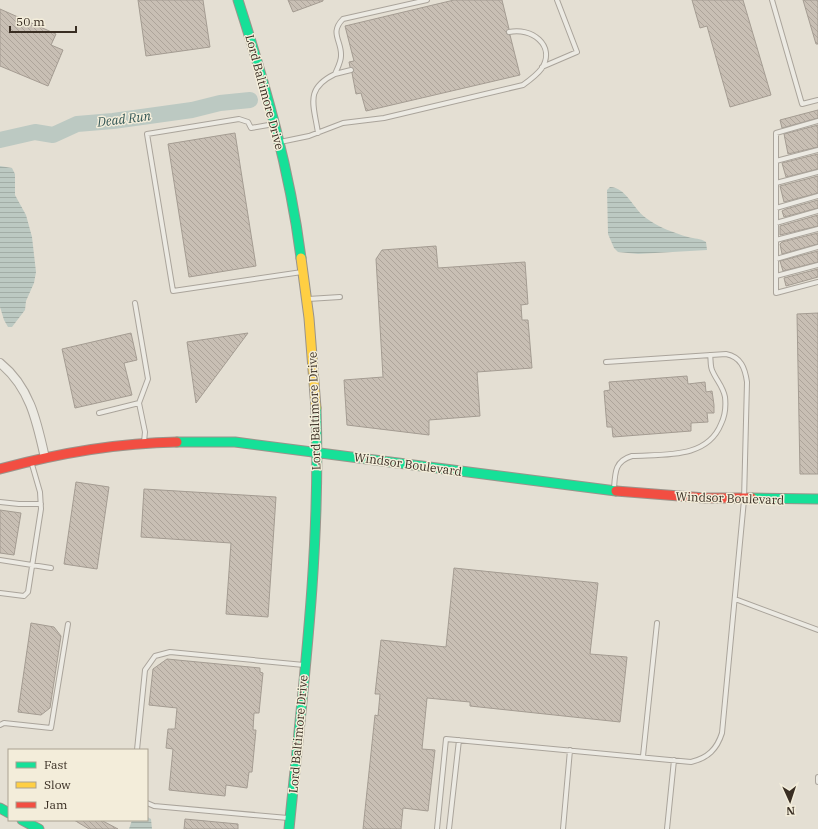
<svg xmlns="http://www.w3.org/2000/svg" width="818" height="829" font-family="'IBM Plex Serif',serif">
<defs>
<pattern id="water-rules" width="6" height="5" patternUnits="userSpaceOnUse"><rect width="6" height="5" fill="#bcc9c2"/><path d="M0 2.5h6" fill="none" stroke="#a2ada6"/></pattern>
<pattern id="building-back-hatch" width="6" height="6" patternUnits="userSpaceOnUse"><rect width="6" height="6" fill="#c8bfb4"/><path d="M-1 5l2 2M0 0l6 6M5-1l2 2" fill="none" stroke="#ada49a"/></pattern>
</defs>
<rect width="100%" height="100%" fill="#e4dfd3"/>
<path fill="url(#water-rules)" d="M 0,166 L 12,168 L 15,174 L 15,195 L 26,215 L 32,237 L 36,272 L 34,283 L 26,301 L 25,310 L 12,327 L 8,327 L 4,320 L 0,307 Z
M 610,187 C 626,187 634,210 646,218 C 658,227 674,233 688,237 C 695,239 700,238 706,242 L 707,250 L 638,254 L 618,252 L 614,248 L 608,234 L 607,190 Z
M 147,817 L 151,819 L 152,829 L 129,829 L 132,820 L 147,820 Z"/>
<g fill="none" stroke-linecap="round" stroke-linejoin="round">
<path stroke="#bcc9c2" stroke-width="16" d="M 0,140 L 35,132 L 53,135 L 77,124 L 113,121 L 192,110 L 220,103 L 250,100"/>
</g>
<path fill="url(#building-back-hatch)" stroke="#a49c92" d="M 138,0 L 203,0 L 210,47 L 146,56 Z
M 288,0 L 323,0 L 323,1 L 293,12 Z
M 454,0 L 502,0 L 509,29 L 506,33 L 510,35 L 520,75 L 366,111 L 361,93 L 356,94 L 352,73 L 354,70 L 350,67 L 349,62 L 354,61 L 345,26 Z
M 692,0 L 743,0 L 771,95 L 730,107 L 707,26 L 700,28 Z
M 803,0 L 818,0 L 818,44 L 816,44 Z
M 0,9 L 56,34 L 51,45 L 63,50 L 48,86 L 0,66 Z
M 818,110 L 818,118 L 782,128 L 780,120 Z
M 818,125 L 818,147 L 788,154 L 784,134 Z
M 235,133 L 256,266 L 189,277 L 168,144 Z
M 818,154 L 818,169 L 786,177 L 782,163 Z
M 818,176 L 818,193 L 784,202 L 780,186 Z
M 818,200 L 818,208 L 784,217 L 782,211 L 786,209 Z
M 818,215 L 818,226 L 780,235 L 780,226 Z
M 818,233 L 818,244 L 782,254 L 780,244 L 782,242 Z
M 436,246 L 438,268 L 525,262 L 528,304 L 521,305 L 522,320 L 528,320 L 532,368 L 477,372 L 480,416 L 429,420 L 429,435 L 347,425 L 344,380 L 383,377 L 376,259 L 382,250 Z
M 818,251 L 818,262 L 783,271 L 780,261 Z
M 818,269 L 818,277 L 786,286 L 784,278 Z
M 818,313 L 818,474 L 800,474 L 797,314 Z
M 131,333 L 137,360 L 124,363 L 132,395 L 75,408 L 62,349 Z
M 248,333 L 196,403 L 187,342 Z
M 687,376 L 688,384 L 705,382 L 706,392 L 712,391 L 714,405 L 714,413 L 707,413 L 708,422 L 691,423 L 691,431 L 613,437 L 612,427 L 607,427 L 604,391 L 610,390 L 609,382 Z
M 76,482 L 109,487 L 97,569 L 64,564 Z
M 144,489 L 276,497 L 268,617 L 226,614 L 231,543 L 141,537 Z
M 0,510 L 21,513 L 14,555 L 0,553 Z
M 454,568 L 598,583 L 590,654 L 627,657 L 620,722 L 470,706 L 470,702 L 427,698 L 422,749 L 435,750 L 428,811 L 403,808 L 401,829 L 363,829 L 375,715 L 378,716 L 380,694 L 375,694 L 381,640 L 446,647 Z
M 31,623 L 54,627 L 61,636 L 50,708 L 41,715 L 18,712 Z
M 167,659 L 260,668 L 260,672 L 263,673 L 259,713 L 254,713 L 253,730 L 256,730 L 252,772 L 249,772 L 247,788 L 226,785 L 225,796 L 169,790 L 173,749 L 166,748 L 168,729 L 175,729 L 177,708 L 149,705 L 153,669 Z
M 185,819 L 238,824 L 238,829 L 184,829 Z
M 74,820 L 101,820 L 118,829 L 89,829 Z"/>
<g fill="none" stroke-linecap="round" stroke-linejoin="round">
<defs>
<path id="lane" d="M 772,0 L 802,104 L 818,100
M 542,67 L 577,52 L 557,0
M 335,74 L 351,70
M 818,121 L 776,133 L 776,293 L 818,282
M 274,124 L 251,128 L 248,122 L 239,119 L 147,134 L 173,291 L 302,272
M 318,133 C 314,105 304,89 335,74 C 337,69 341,62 341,56 C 342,41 329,33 343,19 L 427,0
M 280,142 L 309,136 L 343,123 L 384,118 L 523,85 C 530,80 537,75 542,68 C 556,45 531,27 509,32
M 776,161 L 818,150
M 776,183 L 818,172
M 776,208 L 818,196
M 776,223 L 818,211
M 776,240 L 818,229
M 776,259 L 818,247
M 776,276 L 818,265
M 308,299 L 340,297
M 135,303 L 148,379 L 139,403 L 145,432 L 144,442
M 99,413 L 139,403
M 614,489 C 615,472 615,461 632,456 C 664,454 707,459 721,424 C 725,416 726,406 725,397 C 723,386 716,380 712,370 C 710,365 711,359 710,355
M 0,502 L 19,504 L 41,504
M 0,560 L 51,568
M 0,593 L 24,596 L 28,592 L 41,509 L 40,492 L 31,461
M 735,599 L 818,630
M 0,725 L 4,723 L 51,728 L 68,624
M 137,750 L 145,670 L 155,656 L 170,652 L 304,665
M 643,756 L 657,623
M 818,777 L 818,782
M 147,803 L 154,806 L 288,818
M 437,829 L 446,739 L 691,762 C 708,758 717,749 722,733 L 744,500 L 747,382 C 745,368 741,357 726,354 L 606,362
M 449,829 L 459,740
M 563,829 L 570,750
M 667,829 L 674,760"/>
<path id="street" d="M 0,363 C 30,387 37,422 45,458"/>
<path id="fast" d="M 238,0 C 265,84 290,170 301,258
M 177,442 L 235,442 L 616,491
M 752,498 L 818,499
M 0,808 L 9,813
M 22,820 L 39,829
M 289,829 C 303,689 321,549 316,408"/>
<path id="slow" d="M 301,258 L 309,318 L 316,408"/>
<path id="jam" d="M 0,469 C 59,453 117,443 177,442
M 616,491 L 705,498 L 752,498"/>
</defs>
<use href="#lane" stroke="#aaa49b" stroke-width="6"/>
<use href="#street" stroke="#aaa49b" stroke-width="10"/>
<use href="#fast" stroke="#9a948b" stroke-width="11"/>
<use href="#slow" stroke="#9a948b" stroke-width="11"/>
<use href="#jam" stroke="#9a948b" stroke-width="11"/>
<use href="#lane" stroke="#eceae3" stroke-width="4"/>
<use href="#street" stroke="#eceae3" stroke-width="8"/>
<use href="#fast" stroke="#16e098" stroke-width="9"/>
<use href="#slow" stroke="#ffcf43" stroke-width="9"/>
<use href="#jam" stroke="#f24e42" stroke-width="9"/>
</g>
<g text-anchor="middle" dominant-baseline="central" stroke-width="3" stroke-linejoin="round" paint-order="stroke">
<g font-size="12" fill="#392e23" stroke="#f3edda">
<text transform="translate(265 92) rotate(75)">Lord Baltimore Drive</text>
<text transform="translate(314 411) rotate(-92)">Lord Baltimore Drive</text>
<text transform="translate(408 464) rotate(8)">Windsor Boulevard</text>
<text transform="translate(730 498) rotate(2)">Windsor Boulevard</text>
<text transform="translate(298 734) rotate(-85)">Lord Baltimore Drive</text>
</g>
<g font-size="13" font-style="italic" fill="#345756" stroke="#f3edda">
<text transform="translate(124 119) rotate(-7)">Dead Run</text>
</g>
</g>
<rect x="8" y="749" width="140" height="72" fill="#f3edda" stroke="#a9a191"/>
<rect x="16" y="762" width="20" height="6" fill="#16e098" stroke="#a9a191"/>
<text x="44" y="769" font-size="12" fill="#392e23">Fast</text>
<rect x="16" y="782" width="20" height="6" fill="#ffcf43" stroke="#a9a191"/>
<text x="44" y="789" font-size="12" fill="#392e23">Slow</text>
<rect x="16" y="802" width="20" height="6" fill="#f24e42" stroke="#a9a191"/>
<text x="44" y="809" font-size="12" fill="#392e23">Jam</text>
<g transform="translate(790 801) rotate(177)" stroke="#f3edda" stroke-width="3" paint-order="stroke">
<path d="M0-3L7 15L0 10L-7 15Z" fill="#392e23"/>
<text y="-6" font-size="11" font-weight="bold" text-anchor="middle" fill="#392e23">N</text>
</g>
<path d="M10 26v6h66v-6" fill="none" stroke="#392e23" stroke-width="2"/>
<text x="16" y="26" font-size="12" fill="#392e23" stroke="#f3edda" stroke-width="3" paint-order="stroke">50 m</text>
</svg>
